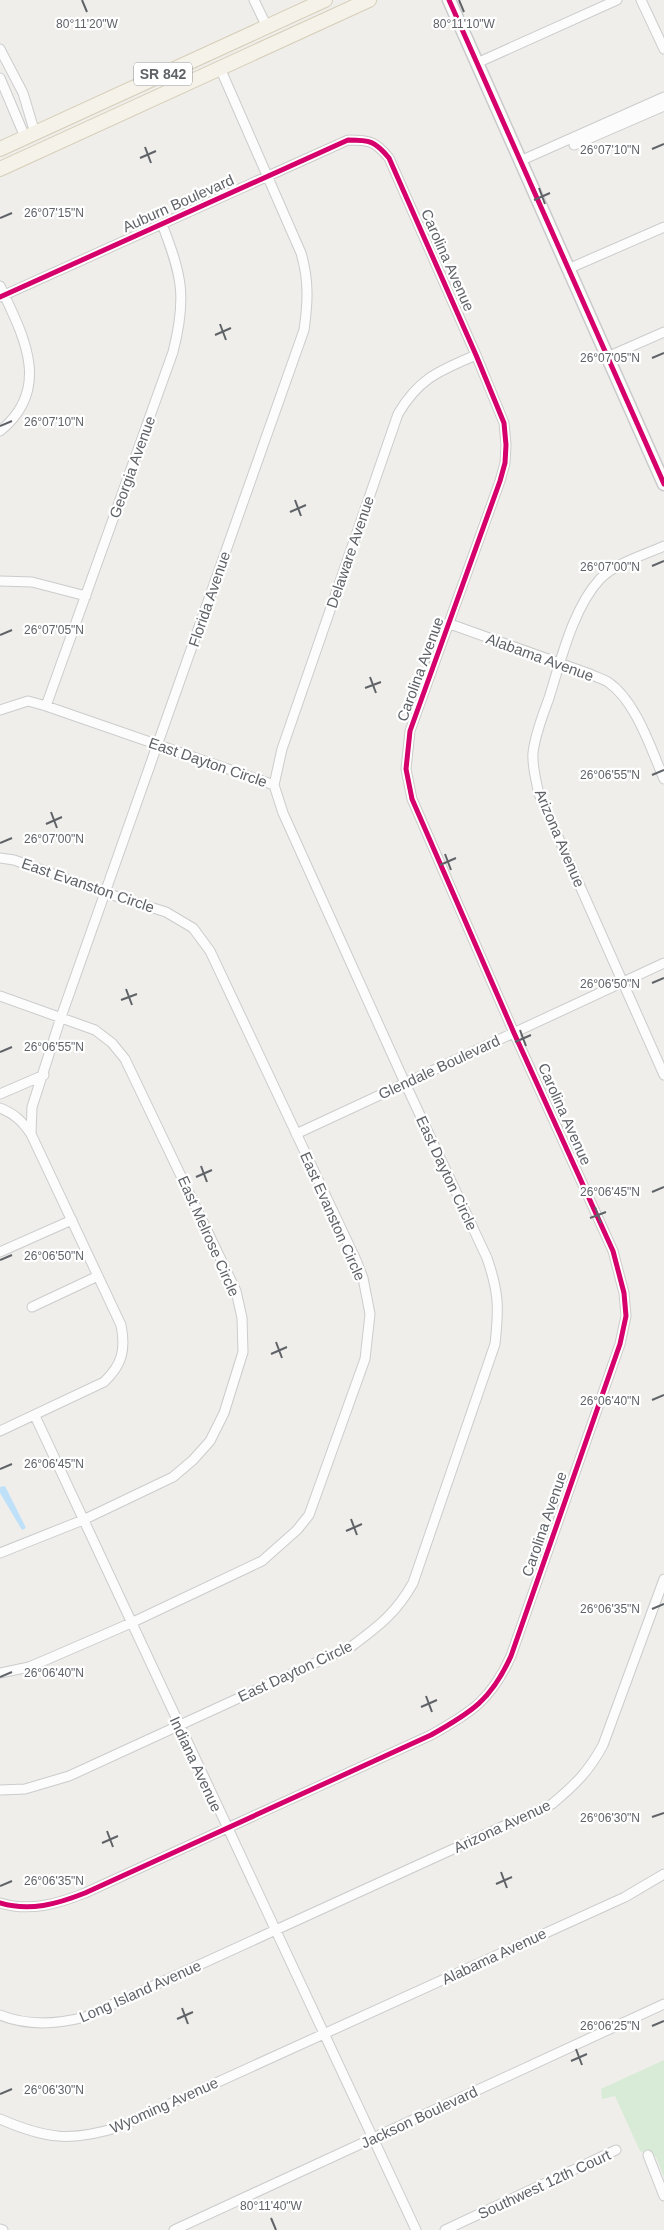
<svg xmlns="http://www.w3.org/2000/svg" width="664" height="2230" font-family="Helvetica,sans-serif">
<rect width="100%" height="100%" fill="#efeeea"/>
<path fill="#d8ebd6" d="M 664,2060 L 664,2177 L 656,2157 L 640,2151 L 615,2096 L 602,2099 L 601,2089 Z"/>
<path fill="#bfe0f9" d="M 5,1486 L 26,1528 L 22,1530 L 0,1493 L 0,1487 Z"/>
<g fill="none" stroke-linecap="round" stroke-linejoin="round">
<defs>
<path id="street" d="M 254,0 L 267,27
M 641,0 L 664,49
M 0,49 L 23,93 L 35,133
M 477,63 L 617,0
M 0,78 L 25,137
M 574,145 L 664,106
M 520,161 L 664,97
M 568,269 L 664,227
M 0,286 C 23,335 53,388 0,431
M 0,297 L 348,140 C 370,140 375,141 389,158 L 476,355 L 504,423 L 506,445 L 505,463 L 500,481 L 410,731 L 406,769 L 412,799 L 514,1033 L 613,1251 L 624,1293 L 626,1316 L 620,1344 L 511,1656 C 491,1700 472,1712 431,1735 L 85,1893 C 57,1904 30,1912 0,1903
M 607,357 L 664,332
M 664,546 C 644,555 616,563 600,579 C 573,608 561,660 549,698 C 543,715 535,734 533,753 C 532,766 536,781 539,794 L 664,1075
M 0,581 L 32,582 L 86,596
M 450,624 L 590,674 C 596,677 603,679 608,682 C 636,701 651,749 664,779
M 46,706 L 173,352 C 187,297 182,276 162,224
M 0,710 L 28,701 L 46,706 L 274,785 L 283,813 L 405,1083 L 487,1258 C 499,1293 499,1308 495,1344 L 413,1583 C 397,1612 379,1626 352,1646 L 69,1776 L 25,1789 L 0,1790
M 274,785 L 282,749 L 398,414 C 419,378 439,371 476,355
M 0,858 L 14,860 L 106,893 L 166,912 L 193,928 L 210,951 L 356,1260 L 363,1278 L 370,1314 L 365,1359 L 309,1515 L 297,1530 L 262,1561 L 131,1623 L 48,1659 L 29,1667 L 0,1673
M 0,996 L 95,1030 L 112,1043 L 125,1059 L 236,1291 L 242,1318 L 243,1352 L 224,1413 L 210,1441 L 193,1460 L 173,1477 L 83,1520 L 0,1553
M 0,1094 L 44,1075
M 0,1108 C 15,1114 22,1121 31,1134 L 121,1325 C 126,1350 122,1365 104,1382 L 0,1431
M 31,1134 L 32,1107 L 61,1017 L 304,330 C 308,302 309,280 301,253 L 220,68
M 296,1134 L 664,963
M 0,1252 L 72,1220
M 32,1307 L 98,1276
M 35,1416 L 416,2230
M 0,2015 C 27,2026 58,2024 85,2017 L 552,1804 C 575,1785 589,1771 603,1745 L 664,1579
M 0,2119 C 46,2139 71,2142 119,2127 L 625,1897 L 664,1874
M 648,2155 L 664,2196
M 0,2229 L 3,2230
M 174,2230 L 664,2004
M 445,2230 L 616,2150"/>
<path id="secondary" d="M 449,0 L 664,484"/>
<path id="primary" d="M 0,149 L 325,0
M 0,169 L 369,0"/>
</defs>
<use href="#street" stroke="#cbcccc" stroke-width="11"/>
<use href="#secondary" stroke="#cacacb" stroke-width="15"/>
<use href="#primary" stroke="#d7ceb8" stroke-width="16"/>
<use href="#street" stroke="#fdfcfc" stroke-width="9"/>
<use href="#secondary" stroke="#fdfcfc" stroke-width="12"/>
<use href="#primary" stroke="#f4f2e9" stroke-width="14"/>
<defs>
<path id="cycleway" d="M 449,0 L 664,484
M 0,297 L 348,140 C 370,140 375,141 389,158 L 476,355 L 504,423 L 506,445 L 505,463 L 500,481 L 410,731 L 406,769 L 412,799 L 514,1033 L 613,1251 L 624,1293 L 626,1316 L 620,1344 L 511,1656 C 491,1700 472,1712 431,1735 L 85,1893 C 57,1904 30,1912 0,1903"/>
</defs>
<use href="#cycleway" stroke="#fff" stroke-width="8"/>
<use href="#cycleway" stroke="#d6006c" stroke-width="5"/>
</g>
<path fill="none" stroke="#5f6368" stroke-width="2" d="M 82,0 L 87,12M 459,0 L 464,12M 145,147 L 151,163M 652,149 L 664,144M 140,158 L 156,151M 539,188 L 545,204M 534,200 L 550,193M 0,218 L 12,213M 220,324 L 226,340M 215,335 L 231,328M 652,358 L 664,353M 0,426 L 12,421M 295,500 L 301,516M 290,512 L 306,505M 652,566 L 664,561M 0,635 L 12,630M 370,677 L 376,693M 365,688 L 381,682M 652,775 L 664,770M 51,812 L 57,828M 46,824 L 62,817M 0,843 L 12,838M 445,854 L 451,870M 440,865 L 456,858M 652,983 L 664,978M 126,989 L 132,1005M 121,1000 L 137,994M 520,1030 L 526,1046M 515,1042 L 531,1035M 0,1052 L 12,1047M 201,1166 L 207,1182M 196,1177 L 212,1170M 652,1192 L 664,1187M 595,1207 L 601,1223M 590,1218 L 606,1212M 0,1260 L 12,1255M 276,1342 L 282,1358M 271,1354 L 287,1347M 652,1400 L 664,1395M 0,1469 L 12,1464M 351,1519 L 357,1535M 346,1531 L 362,1524M 652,1609 L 664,1604M 0,1677 L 12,1672M 426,1696 L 432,1712M 421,1707 L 437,1700M 652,1817 L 664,1813M 107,1831 L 113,1847M 102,1843 L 118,1836M 501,1872 L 507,1888M 496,1884 L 512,1877M 0,1886 L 12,1881M 182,2008 L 188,2024M 177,2019 L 193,2012M 652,2026 L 664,2021M 576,2049 L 582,2065M 571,2061 L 587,2054M 0,2094 L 12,2089M 271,2218 L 276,2230"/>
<g text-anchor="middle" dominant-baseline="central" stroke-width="4.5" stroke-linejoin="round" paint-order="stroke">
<rect fill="#fff" stroke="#8f9295" stroke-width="1" x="134" y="62.5" width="58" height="23" rx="4"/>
<g font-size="14" font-weight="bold" fill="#5f6368">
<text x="163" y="74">SR 842</text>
</g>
<g font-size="15" fill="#5f6368" stroke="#fff">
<text transform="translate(178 203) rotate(-24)">Auburn Boulevard</text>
<text transform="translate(448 260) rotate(66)">Carolina Avenue</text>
<text transform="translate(132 467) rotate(-70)">Georgia Avenue</text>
<text transform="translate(350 552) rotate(-71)">Delaware Avenue</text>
<text transform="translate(209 599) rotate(-71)">Florida Avenue</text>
<text transform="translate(540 657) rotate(20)">Alabama Avenue</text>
<text transform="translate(420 669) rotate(-70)">Carolina Avenue</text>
<text transform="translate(208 762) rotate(19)">East Dayton Circle</text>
<text transform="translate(560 838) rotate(67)">Arizona Avenue</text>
<text transform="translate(88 885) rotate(19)">East Evanston Circle</text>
<text transform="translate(439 1067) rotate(-25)">Glendale Boulevard</text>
<text transform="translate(565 1114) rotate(66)">Carolina Avenue</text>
<text transform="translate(447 1173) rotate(65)">East Dayton Circle</text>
<text transform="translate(333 1216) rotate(66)">East Evanston Circle</text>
<text transform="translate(209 1236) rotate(66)">East Melrose Circle</text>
<text transform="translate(544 1524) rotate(-71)">Carolina Avenue</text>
<text transform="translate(295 1671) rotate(-25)">East Dayton Circle</text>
<text transform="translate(196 1764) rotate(65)">Indiana Avenue</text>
<text transform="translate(502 1826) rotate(-25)">Arizona Avenue</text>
<text transform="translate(494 1956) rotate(-25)">Alabama Avenue</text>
<text transform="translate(140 1991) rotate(-24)">Long Island Avenue</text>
<text transform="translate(164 2105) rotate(-24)">Wyoming Avenue</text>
<text transform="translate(419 2117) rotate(-25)">Jackson Boulevard</text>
<text transform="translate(544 2184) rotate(-25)">Southwest 12th Court</text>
</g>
</g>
<g font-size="12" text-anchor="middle" fill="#5f6368" stroke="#fff" stroke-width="4.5" stroke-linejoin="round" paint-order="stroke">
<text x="87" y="28">80°11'20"W</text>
<text x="464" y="28">80°11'10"W</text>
<text x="610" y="154">26°07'10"N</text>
<text x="54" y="217">26°07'15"N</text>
<text x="610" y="362">26°07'05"N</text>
<text x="54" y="426">26°07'10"N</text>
<text x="610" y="571">26°07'00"N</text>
<text x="54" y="634">26°07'05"N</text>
<text x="610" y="779">26°06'55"N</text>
<text x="54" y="843">26°07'00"N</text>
<text x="610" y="988">26°06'50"N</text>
<text x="54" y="1051">26°06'55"N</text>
<text x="610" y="1196">26°06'45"N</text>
<text x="54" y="1260">26°06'50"N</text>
<text x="610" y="1405">26°06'40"N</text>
<text x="54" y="1468">26°06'45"N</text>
<text x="610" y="1613">26°06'35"N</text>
<text x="54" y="1677">26°06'40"N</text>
<text x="610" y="1822">26°06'30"N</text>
<text x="54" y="1885">26°06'35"N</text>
<text x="610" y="2030">26°06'25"N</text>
<text x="54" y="2094">26°06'30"N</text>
<text x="271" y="2210">80°11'40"W</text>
</g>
</svg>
